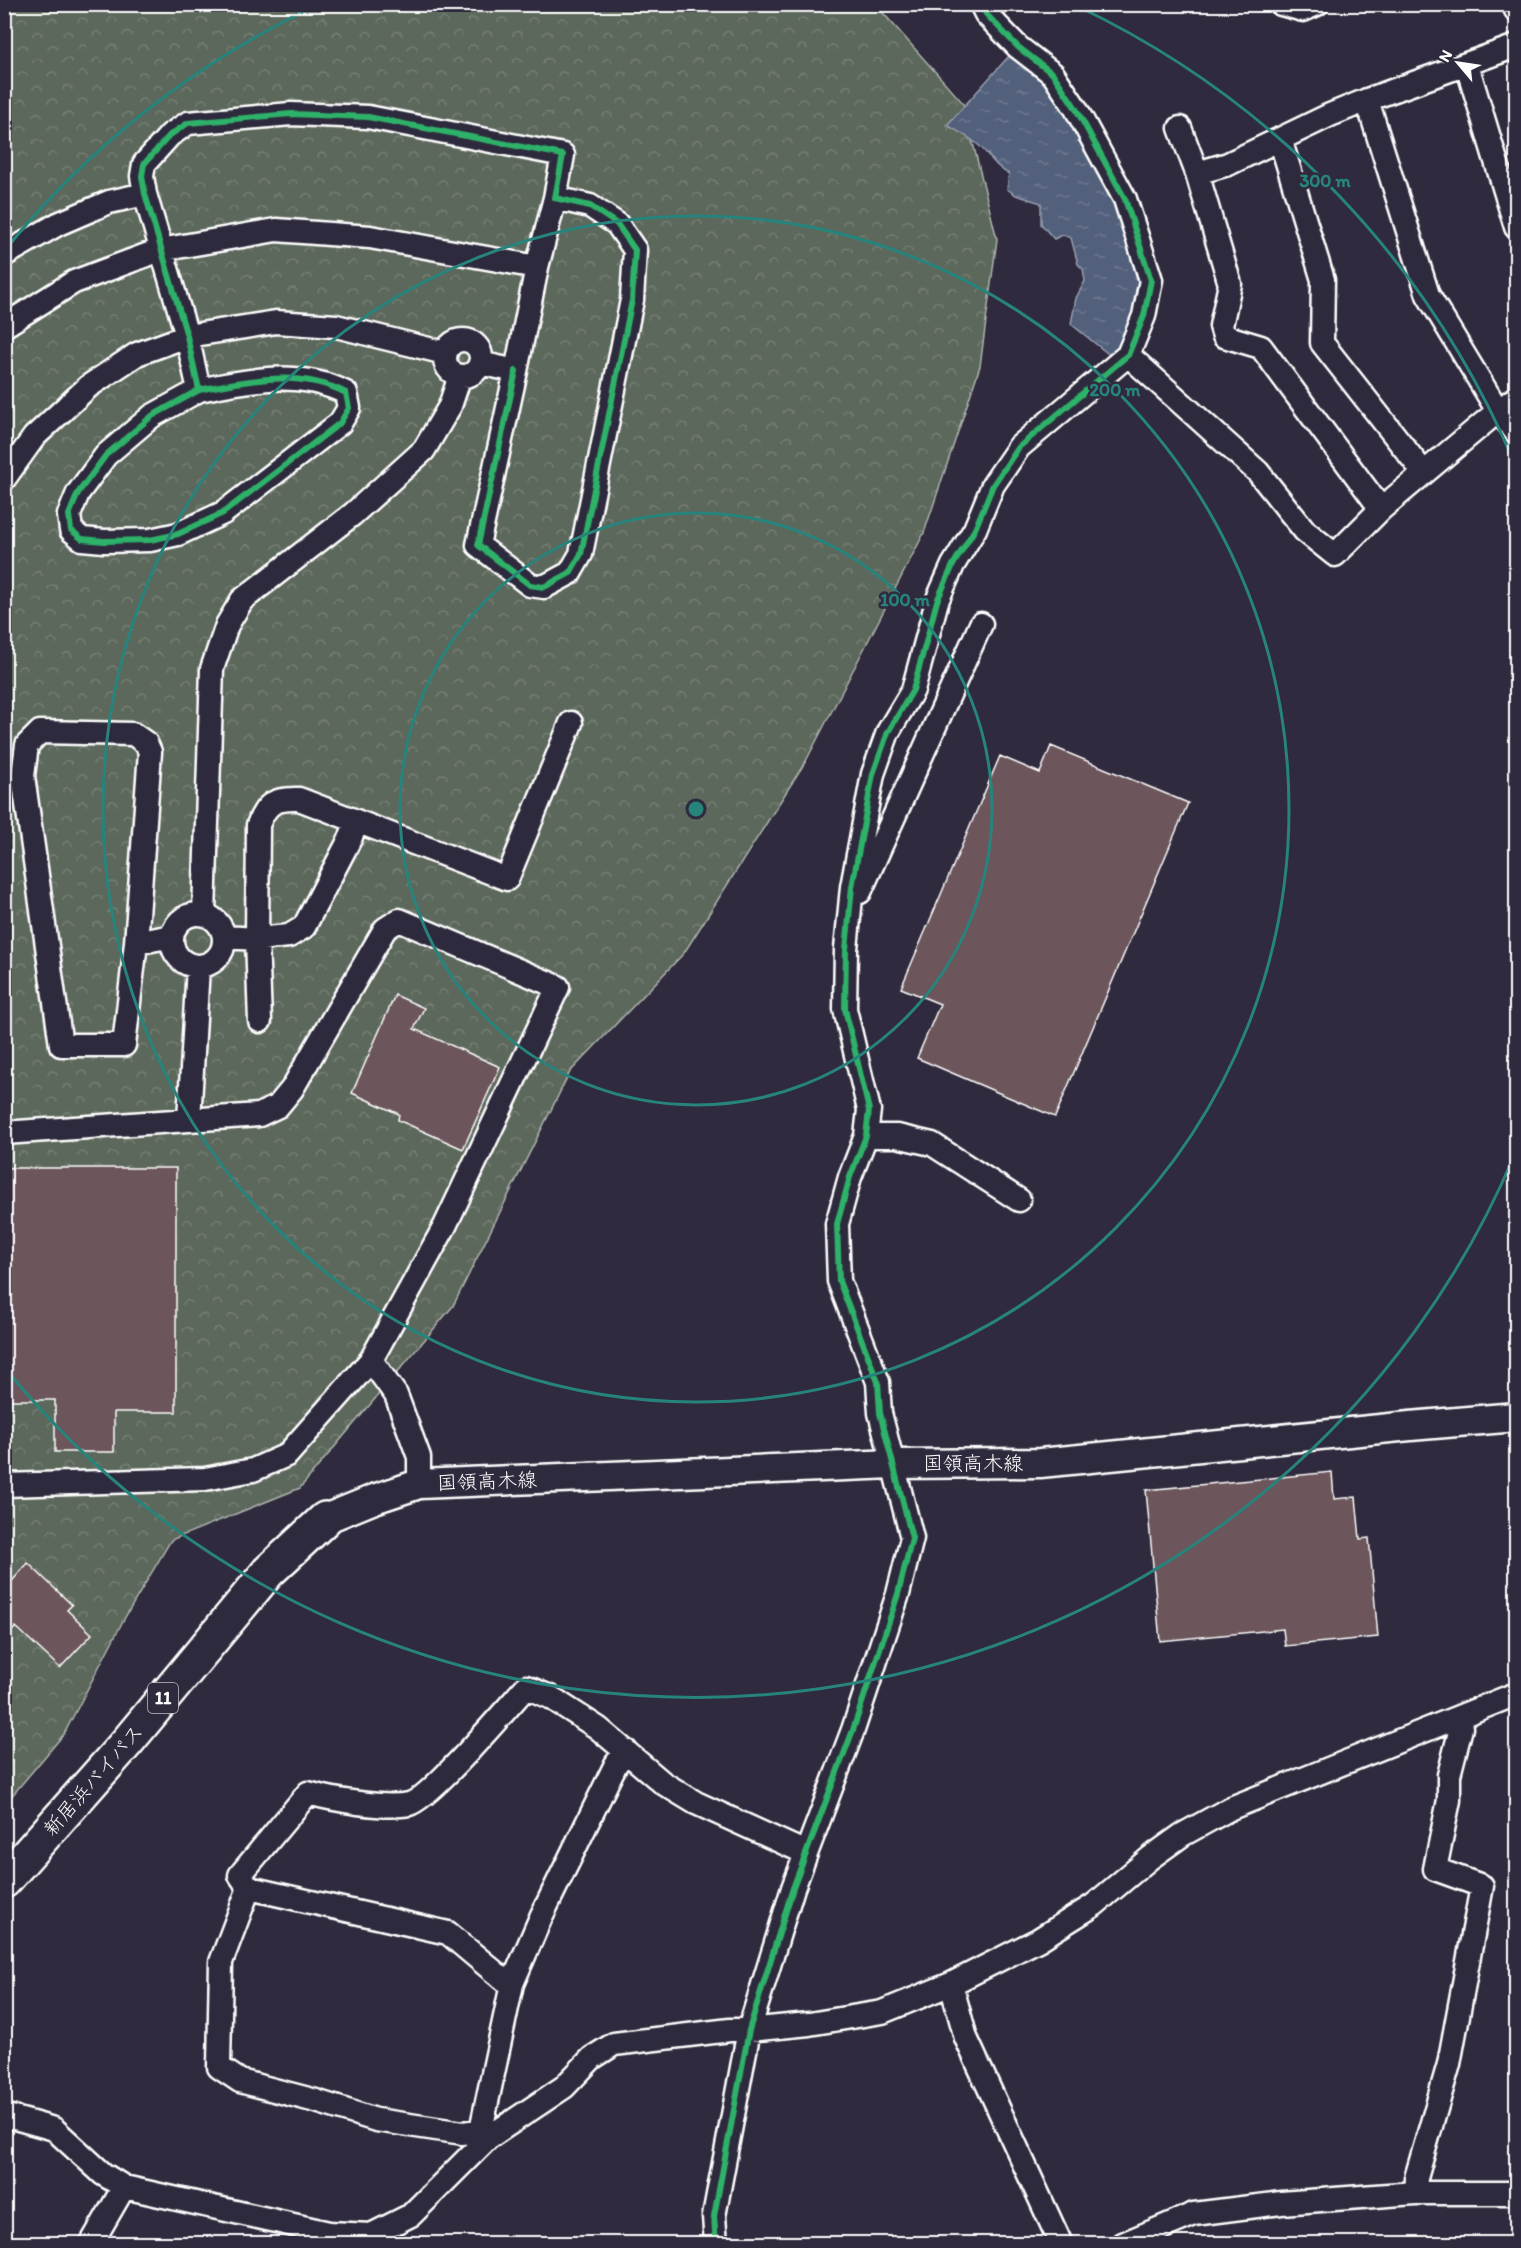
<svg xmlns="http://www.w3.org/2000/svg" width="1521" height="2248" font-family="Itim,'Klee One',sans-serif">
<defs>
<pattern id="forest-crowns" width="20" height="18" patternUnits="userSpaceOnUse" patternTransform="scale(1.5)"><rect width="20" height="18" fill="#5d685c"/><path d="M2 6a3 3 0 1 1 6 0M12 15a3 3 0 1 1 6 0" fill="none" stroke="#757f74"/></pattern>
<pattern id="water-ripples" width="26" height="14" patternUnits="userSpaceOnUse" patternTransform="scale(1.5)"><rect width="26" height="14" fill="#53607c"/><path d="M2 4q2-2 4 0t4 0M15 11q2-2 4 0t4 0" fill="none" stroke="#6d7890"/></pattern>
</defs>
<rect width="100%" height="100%" fill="#2f2a3d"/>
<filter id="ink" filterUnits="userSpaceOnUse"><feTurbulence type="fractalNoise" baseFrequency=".0167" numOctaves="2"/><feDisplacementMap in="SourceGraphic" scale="12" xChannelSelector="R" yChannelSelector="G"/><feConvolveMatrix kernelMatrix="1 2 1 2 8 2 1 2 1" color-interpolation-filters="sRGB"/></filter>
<g filter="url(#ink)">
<path fill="url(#forest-crowns)" stroke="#aeb4ae" stroke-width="1.5" d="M 5,5 L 876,5 L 963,103 L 997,239 L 980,366 L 924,533 L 806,761 L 684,953 L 570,1072 L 453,1306 L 300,1488 L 171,1540 L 124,1619 L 64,1734 L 5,1804 Z"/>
<path fill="url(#water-ripples)" stroke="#98a0b0" stroke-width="1.5" d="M 1010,55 L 1036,71 L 1054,91 L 1116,203 L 1139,278 L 1137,303 L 1120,347 L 1112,357 L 1071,324 L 1076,298 L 1085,281 L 1083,269 L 1078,264 L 1071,238 L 1063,235 L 1054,239 L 1041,224 L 1041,203 L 1016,195 L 1007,189 L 1009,174 C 995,168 989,153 977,144 C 968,136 957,131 947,125 Z"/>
<path fill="#6c565b" stroke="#fff" stroke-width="1.5" d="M 1051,746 L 1188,803 L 1055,1117 L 917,1058 L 940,1004 L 901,988 L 1000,756 L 1040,773 Z
M 395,995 L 424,1008 L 414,1029 L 500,1067 L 463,1149 L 398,1120 L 399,1114 L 352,1093 Z
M 5,1168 L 176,1168 L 176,1412 L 114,1412 L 114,1452 L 55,1452 L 55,1400 L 5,1400 Z
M 1332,1472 L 1334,1499 L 1356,1497 L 1360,1539 L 1369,1538 L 1378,1637 L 1285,1646 L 1283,1629 L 1160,1641 L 1146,1490 Z
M 28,1563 L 72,1605 L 67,1610 L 92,1634 L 60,1668 L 16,1627 L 4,1639 L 4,1590 Z"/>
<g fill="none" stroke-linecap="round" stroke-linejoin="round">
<defs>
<path id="minor" d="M 1281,4 L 1303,10 L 1317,4
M 1513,4 L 1516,10
M 1467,65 L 1516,227
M 1367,100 L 1428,295 L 1498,411 L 1516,432
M 1180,128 L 1197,173 L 1230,284 L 1221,326 L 1224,336 L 1261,347 L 1381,509
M 1280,139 L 1323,280 L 1322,343 L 1424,473
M 1197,173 L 1228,164 L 1330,115 L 1367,100 L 1516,46
M 4,255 L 58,224 L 109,202 L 145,194
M 4,326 L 74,282 L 160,250 L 276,230 L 370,237 L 537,267
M445 358a18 18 0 1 1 36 0a18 18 0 1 1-36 0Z
M 1128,355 L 1258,472 L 1305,531 L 1335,555 L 1381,509 L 1498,411 L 1516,398
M 480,363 L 516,371 L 537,267 L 555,198
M 199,390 L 152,416 L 106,455 L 78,493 L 69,515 L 71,530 L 82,539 L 104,541 L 150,540 L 178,534 L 223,513 L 340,423 L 349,408 L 346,393 C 299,369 248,380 199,390 L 187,336 L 145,194 L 142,176 L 144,164 L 170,135 L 188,123 L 291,114 L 368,117 L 563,155 L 555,198 L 590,206 L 617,224 L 635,250 L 632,300 L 581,554 L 570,573 L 544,587 L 530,585 L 478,545 L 516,371
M 4,479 L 34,437 L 89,386 L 137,354 L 187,336 L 276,322 L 336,326 L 445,353
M 860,892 L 981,624
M172 940a26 26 0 1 1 52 0a26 26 0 1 1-52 0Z
M 204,914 L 212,669 L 227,625 L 242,600 L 353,514 L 424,450 L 450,406 L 460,376
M 224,937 L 257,939 L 289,936 L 304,927 L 351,837 L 356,821
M 136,943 L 150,752 L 146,743 L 133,734 L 40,732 L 27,745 L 23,776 L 61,1045 L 124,1045 L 136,943 L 172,936
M 260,1021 L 257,939 L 258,825 C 266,803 275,798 299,799 L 507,879 L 571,723
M 189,1120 L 198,967
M 4,1133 L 259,1115 L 278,1106 L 292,1089 L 385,929 L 399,920 L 558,987 L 445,1226 L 371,1360 L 287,1455 L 253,1470 L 205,1479 L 4,1485
M 866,1136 L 897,1136 L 932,1144 L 1019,1200
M 371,1360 L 396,1395 L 419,1457 L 419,1484
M 249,1888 L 221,1962 L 219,2067 L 240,2081 L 316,2101 L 376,2120 L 463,2133 L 481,2130 L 488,2138
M 512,1984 L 504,1980 L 448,1933 L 249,1888 L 240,1875 L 308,1793 C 333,1800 384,1809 409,1804 C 430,1799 507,1708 526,1687 L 550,1697 L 598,1728 L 663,1783 L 696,1803 L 806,1853
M 951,1984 L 966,2038 L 1061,2244
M 4,2115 L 54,2129 L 103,2174 L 124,2187 L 329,2233 L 371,2235 L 411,2215 L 488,2138 L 564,2087 L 592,2058 L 614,2044 L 730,2030 L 749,2030 L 809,2024 L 882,2012 L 951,1984 L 1038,1940 L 1094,1905 L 1150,1858 L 1182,1835 L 1231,1808 L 1516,1694
M 481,2130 L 512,1984 L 541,1917 L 616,1764 L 626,1751
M 1415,2193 L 1416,2178 L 1449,2064 L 1482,1886 L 1435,1869 L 1449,1800 L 1449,1775 L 1461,1728 L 1459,1717
M 91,2244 L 124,2187
M 716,2244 L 714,2216 L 749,2030 L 793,1888 L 853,1730 L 898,1594 L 912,1538 L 880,1413 L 878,1382 L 839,1281 L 837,1224 L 850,1177 L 866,1136 L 869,1110 L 845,1009 L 846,949 L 852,887 L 873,774 L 888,732 L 913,690 L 937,601 L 953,565 L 975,529 L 993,485 L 1019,447 L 1128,355 L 1144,316 L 1151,280 L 1125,199 L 1075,107 L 1053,74 L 1018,47 L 986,14 L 981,4
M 1123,2244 L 1194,2214 L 1281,2203 L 1415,2193 L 1516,2193"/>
<path id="major" d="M 325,1519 L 374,1499 L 419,1484 L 894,1464 L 1040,1463 L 1410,1426 L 1516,1417"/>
<path id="highway" d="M 4,1881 L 128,1741 L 268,1572 L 325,1519"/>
</defs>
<use href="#minor" stroke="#fff" stroke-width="27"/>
<use href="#major" stroke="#fff" stroke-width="33"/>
<use href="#highway" stroke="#fff" stroke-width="38"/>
<use href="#minor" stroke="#2f2a3d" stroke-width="22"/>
<use href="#major" stroke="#2f2a3d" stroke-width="28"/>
<use href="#highway" stroke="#2f2a3d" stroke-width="33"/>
<defs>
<path id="cycleway" d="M 199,390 L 152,416 L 106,455 L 78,493 L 69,515 L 71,530 L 82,539 L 104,541 L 150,540 L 178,534 L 223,513 L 340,423 L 349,408 L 346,393 C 299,369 248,380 199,390 L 187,336 L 145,194 L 142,176 L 144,164 L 170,135 L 188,123 L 291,114 L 368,117 L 563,155 L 555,198 L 590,206 L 617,224 L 635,250 L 632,300 L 581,554 L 570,573 L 544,587 L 530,585 L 478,545 L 516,371
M 716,2244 L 714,2216 L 749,2030 L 793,1888 L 853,1730 L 898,1594 L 912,1538 L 880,1413 L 878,1382 L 839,1281 L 837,1224 L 850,1177 L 866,1136 L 869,1110 L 845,1009 L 846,949 L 852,887 L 873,774 L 888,732 L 913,690 L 937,601 L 953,565 L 975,529 L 993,485 L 1019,447 L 1128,355 L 1144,316 L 1151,280 L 1125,199 L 1075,107 L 1053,74 L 1018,47 L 986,14 L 981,4"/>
</defs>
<use href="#cycleway" stroke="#2f2a3d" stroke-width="10"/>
<use href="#cycleway" stroke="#2db169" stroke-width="6"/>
</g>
</g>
<g fill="none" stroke="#27847c" stroke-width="3">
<circle cx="696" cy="809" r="296"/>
<circle cx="696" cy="809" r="593"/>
<path d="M1514 1156A889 889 0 0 1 5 1368M5 250A889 889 0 0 1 313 7M1079 7A889 889 0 0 1 1514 462"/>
</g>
<g text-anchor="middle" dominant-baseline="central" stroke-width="5" stroke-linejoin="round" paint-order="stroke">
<rect fill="#2f2a3d" stroke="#c1bfc5" stroke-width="1.5" x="148" y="1683" width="30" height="30" rx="4.5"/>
<g font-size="18" font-weight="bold" fill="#fff">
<text x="163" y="1698">11</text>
</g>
<g font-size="20" fill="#fff" stroke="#2f2a3d">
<text x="973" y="1463">国領高木線</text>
<text transform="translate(487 1481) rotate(-2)">国領高木線</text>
<text transform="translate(93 1780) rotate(-49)">新居浜バイパス</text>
</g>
</g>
<circle cx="696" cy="809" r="9" fill="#27847c" stroke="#2f2a3d" stroke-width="3"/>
<g font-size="18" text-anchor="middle" font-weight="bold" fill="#27847c" stroke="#2f2a3d" stroke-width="5" stroke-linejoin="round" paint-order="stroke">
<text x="1325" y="187">300 m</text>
<text x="1115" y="396">200 m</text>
<text x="905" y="606">100 m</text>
</g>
<rect width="1521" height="2248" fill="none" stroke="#2f2a3d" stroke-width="24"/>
<rect x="12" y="12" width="1497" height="2224" fill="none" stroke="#fff" stroke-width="2" filter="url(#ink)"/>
<g transform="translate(1458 63) rotate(299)" stroke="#2f2a3d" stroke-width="4.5" paint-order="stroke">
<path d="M0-4.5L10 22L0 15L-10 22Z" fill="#ffffff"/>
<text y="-9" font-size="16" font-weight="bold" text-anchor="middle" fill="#ffffff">N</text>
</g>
</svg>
